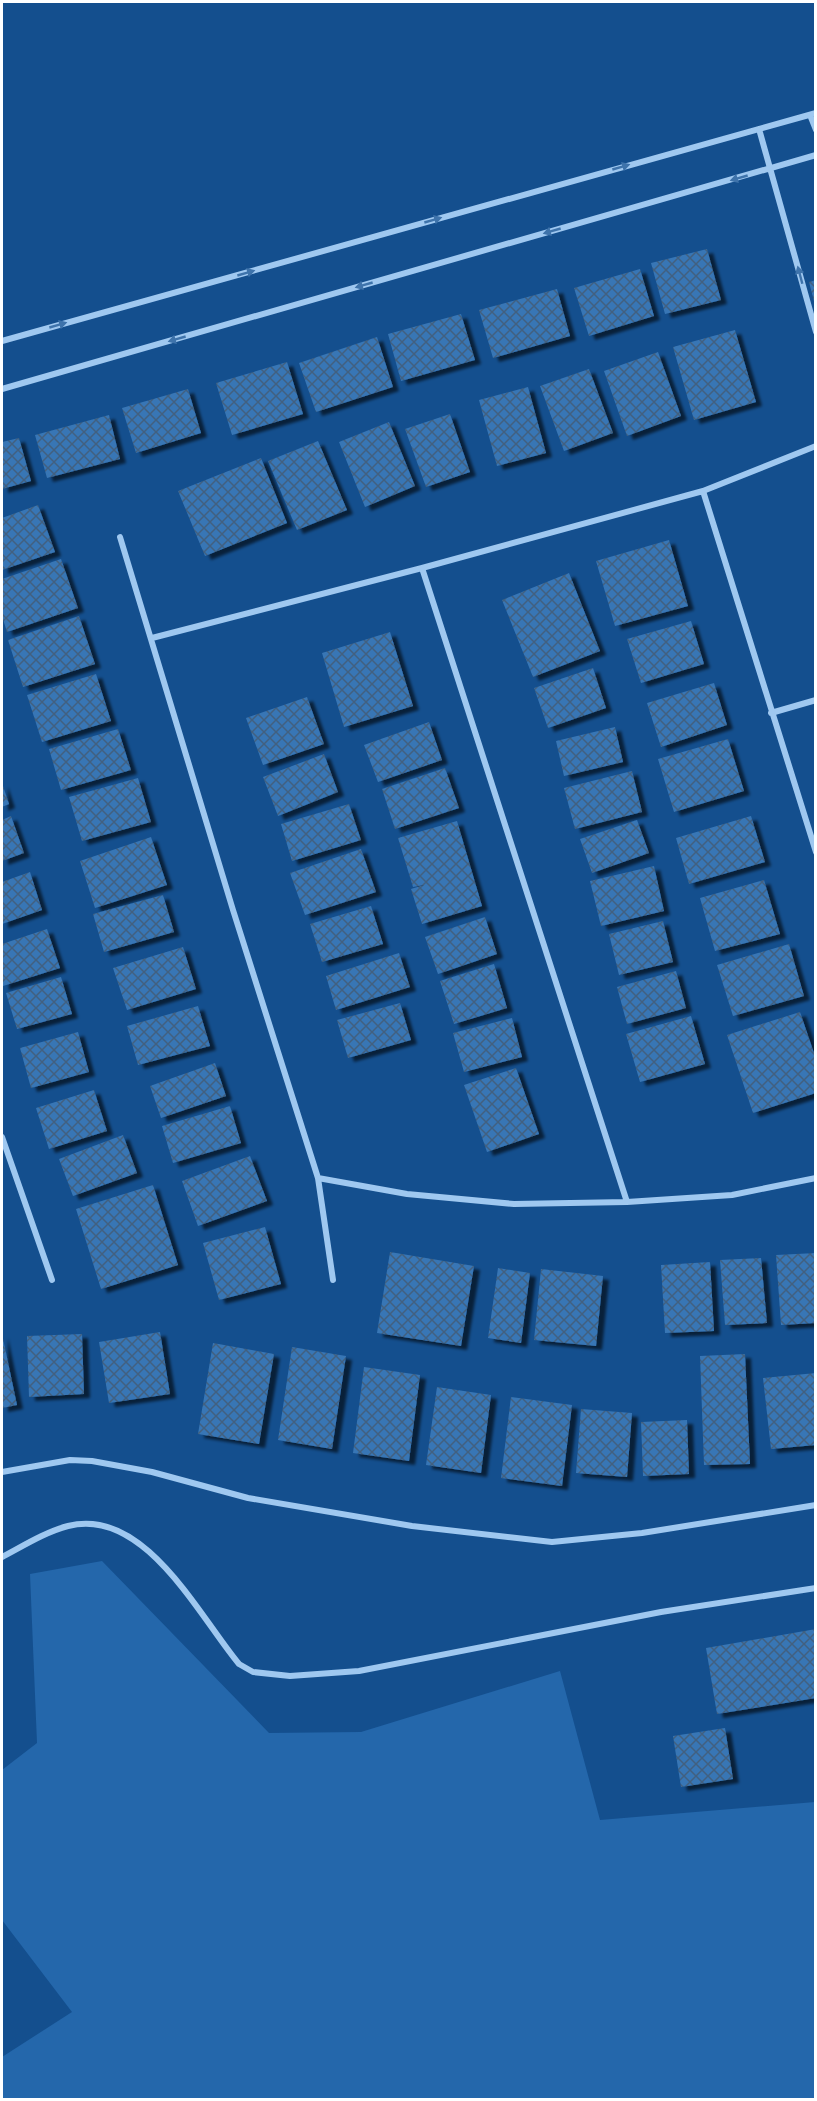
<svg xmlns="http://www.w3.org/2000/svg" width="817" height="2101" font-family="'Exo 2',sans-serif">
<defs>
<pattern id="building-cross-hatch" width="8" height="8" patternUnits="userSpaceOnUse" patternTransform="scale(1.5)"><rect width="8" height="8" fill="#3876b5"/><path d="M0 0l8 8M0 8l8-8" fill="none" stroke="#426180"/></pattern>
<filter id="shadow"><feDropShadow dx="6" dy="4" stdDeviation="1.5" flood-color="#0009"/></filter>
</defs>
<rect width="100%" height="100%" fill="#144f8e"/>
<path fill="#2467ab" d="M 102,1561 L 269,1733 L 361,1732 L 560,1671 L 600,1820 L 815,1802 L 815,2099 L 2,2099 L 2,2057 L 72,2012 L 2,1920 L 2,1770 L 37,1743 L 30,1574 Z"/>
<path fill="url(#building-cross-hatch)" filter="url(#shadow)" d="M 707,249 L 721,300 L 665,314 L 651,263 Z
M 640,269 L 654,316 L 589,336 L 574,288 Z
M 816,280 L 816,305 L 815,305 L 809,282 Z
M 557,289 L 570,336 L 493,358 L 479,310 Z
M 461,314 L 475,360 L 401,381 L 388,334 Z
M 735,330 L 756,402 L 694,420 L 673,347 Z
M 377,337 L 393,387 L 316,412 L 299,363 Z
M 658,352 L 681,416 L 627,436 L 604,371 Z
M 287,362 L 303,414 L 232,435 L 216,383 Z
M 589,369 L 613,433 L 564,451 L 540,386 Z
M 528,387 L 546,453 L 497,466 L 479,400 Z
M 188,389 L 201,433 L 136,453 L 122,408 Z
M 450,414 L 470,472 L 426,487 L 405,429 Z
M 109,415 L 120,459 L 47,478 L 35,435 Z
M 389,422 L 415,486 L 365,507 L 339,442 Z
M 19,438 L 31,481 L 2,489 L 2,442 Z
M 318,441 L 347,510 L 297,530 L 268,461 Z
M 261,458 L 287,523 L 205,556 L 178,491 Z
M 38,505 L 55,552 L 2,570 L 2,518 Z
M 669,540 L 688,606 L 615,626 L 596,561 Z
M 61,559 L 78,608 L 7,632 L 2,616 L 2,579 Z
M 569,573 L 600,651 L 533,677 L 502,600 Z
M 79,616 L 95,664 L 23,687 L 8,640 Z
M 691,621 L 704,664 L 641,683 L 627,639 Z
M 390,632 L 413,706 L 344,727 L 322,653 Z
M 593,668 L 606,708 L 548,728 L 534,688 Z
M 96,674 L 111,721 L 42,742 L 27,695 Z
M 714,683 L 727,725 L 661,747 L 647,703 Z
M 307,697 L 324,744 L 263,765 L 246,718 Z
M 429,722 L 442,760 L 378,782 L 364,745 Z
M 615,727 L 623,762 L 564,776 L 556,741 Z
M 118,729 L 131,770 L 61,790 L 49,749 Z
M 728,739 L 744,791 L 674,812 L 658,759 Z
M 324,754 L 338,792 L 278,816 L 263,777 Z
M 445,768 L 459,808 L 395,829 L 382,789 Z
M 632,771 L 642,812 L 575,829 L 564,788 Z
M 138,778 L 151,822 L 82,841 L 69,797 Z
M 2,783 L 9,804 L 2,807 Z
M 349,804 L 361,840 L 292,861 L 281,824 Z
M 11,816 L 24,853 L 2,861 L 2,820 Z
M 751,816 L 765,862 L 689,884 L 676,838 Z
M 637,820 L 649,853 L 592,873 L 580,839 Z
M 457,821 L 482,906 L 422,924 L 411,889 L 424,885 L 413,887 L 398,838 Z
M 151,837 L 167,885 L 95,908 L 80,861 Z
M 361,849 L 376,892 L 305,915 L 290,873 Z
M 654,866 L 664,911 L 601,926 L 590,881 Z
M 30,872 L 42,910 L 2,924 L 2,882 Z
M 764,880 L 780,934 L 715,951 L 700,898 Z
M 163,895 L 174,932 L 104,952 L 93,914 Z
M 371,906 L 383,944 L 322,962 L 310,924 Z
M 485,917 L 497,954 L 438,974 L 425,937 Z
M 663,921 L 673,962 L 619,975 L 609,934 Z
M 47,929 L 60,968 L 3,986 L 2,944 Z
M 789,944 L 804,996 L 733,1016 L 717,965 Z
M 183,947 L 196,989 L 127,1010 L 113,968 Z
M 399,953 L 410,987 L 336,1010 L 326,976 Z
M 494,964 L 507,1008 L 454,1024 L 440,981 Z
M 676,971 L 686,1008 L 627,1024 L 617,987 Z
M 61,977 L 72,1014 L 17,1029 L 6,993 Z
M 400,1003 L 411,1040 L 348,1058 L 337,1020 Z
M 198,1006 L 210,1046 L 138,1065 L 127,1026 Z
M 800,1012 L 816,1059 L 816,1093 L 753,1113 L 727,1035 Z
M 691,1016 L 705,1064 L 640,1082 L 626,1034 Z
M 512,1018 L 522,1057 L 464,1072 L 453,1033 Z
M 78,1032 L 89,1072 L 31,1088 L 20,1048 Z
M 215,1063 L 226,1096 L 161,1118 L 150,1086 Z
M 516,1068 L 539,1134 L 487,1152 L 464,1085 Z
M 94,1090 L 107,1131 L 49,1149 L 36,1108 Z
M 230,1106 L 241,1143 L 173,1163 L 162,1126 Z
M 123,1135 L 137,1173 L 73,1196 L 59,1159 Z
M 250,1156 L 267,1201 L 198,1226 L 182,1181 Z
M 153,1185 L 178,1265 L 101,1289 L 76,1209 Z
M 265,1227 L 281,1284 L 219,1300 L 203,1243 Z
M 390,1252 L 474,1266 L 461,1346 L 377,1333 Z
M 816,1253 L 816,1323 L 781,1325 L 776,1255 Z
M 761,1258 L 767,1323 L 725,1325 L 720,1260 Z
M 710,1262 L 714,1331 L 665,1333 L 661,1265 Z
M 498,1268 L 530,1273 L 521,1343 L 488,1338 Z
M 541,1269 L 603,1276 L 596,1346 L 534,1340 Z
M 160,1332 L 170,1394 L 109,1403 L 99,1342 Z
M 2,1334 L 17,1405 L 2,1408 Z
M 82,1334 L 84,1394 L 29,1397 L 27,1336 Z
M 213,1343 L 274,1354 L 259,1444 L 198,1434 Z
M 292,1347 L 346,1356 L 332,1449 L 278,1440 Z
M 745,1354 L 750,1464 L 704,1465 L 700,1356 Z
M 364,1367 L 420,1375 L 409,1461 L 353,1453 Z
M 816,1373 L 816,1445 L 771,1449 L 763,1378 Z
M 437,1387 L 491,1395 L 481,1473 L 426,1465 Z
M 511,1397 L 572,1405 L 562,1486 L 501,1478 Z
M 581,1409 L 632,1413 L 627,1477 L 576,1473 Z
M 687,1420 L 689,1474 L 643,1476 L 641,1422 Z
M 816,1629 L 816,1698 L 717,1714 L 706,1648 Z
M 725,1728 L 733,1779 L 681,1787 L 673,1736 Z"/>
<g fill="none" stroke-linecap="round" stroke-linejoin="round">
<path stroke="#9fc8f0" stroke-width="6" d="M 810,115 L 816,130
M 759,129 L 816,332
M 2,341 L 816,113
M 2,389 L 816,155
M 703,491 L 816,852
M 120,537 L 233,910 L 318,1178 L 333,1280
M 422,568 L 627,1202
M 152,638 L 422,568 L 703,491 L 816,446
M 771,713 L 816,700
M 2,1137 L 52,1280
M 318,1178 L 407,1194 L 514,1204 L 627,1202 L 732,1195 L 816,1178
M 2,1472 L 70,1460 L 92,1461 L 152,1472 L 248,1498 L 412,1526 L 552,1542 L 642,1533 L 816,1505
M 2,1557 C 23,1546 45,1532 68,1526 C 144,1506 199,1616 239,1664 L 253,1672 L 290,1676 L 359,1671 L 661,1612 L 816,1588"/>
</g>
<defs><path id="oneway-solid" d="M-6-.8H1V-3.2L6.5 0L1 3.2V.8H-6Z" transform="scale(1.5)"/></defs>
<g fill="#3e73ab">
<use href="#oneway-solid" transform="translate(621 167) rotate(-16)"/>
<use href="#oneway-solid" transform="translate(739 178) rotate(164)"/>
<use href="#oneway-solid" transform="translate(433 220) rotate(-16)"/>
<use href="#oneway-solid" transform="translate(552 231) rotate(164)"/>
<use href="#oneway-solid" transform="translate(246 273) rotate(-16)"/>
<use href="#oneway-solid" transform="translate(800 275) rotate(-105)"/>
<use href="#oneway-solid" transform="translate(364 285) rotate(164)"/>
<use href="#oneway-solid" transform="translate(58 325) rotate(-16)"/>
<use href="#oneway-solid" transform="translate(177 339) rotate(164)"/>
</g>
<rect width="817" height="2101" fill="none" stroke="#ffffff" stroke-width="6"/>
</svg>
